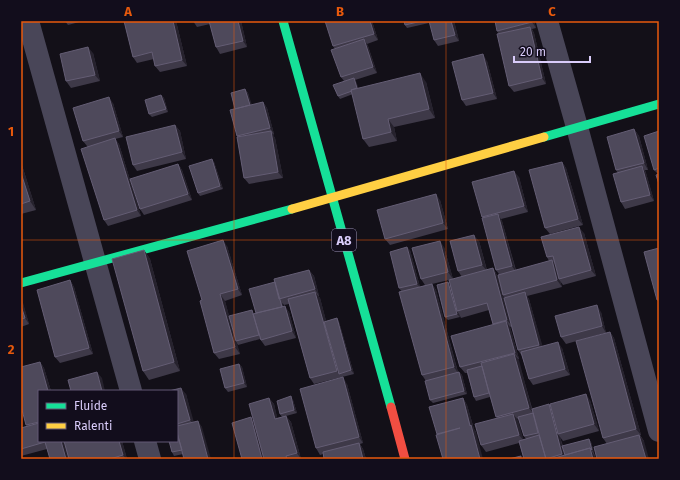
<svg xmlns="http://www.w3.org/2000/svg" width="680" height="480" font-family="'Fira Sans',sans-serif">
<rect width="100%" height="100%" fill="#131018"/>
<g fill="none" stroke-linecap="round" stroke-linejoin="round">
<path stroke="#494658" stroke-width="22" d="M 28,21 L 131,391
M 547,21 L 577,127 L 659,431
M 145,441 L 150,459"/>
<path stroke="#16e098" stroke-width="9" d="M 283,21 L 391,407
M 544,137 L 659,104
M 21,283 L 292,209"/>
<path stroke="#ffcf43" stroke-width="9" d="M 292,209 L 544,137"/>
<path stroke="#f24e42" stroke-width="9" d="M 391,407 L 405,459"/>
</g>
<path fill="#3e3948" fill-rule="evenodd" d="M 65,21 L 83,21 L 68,25 Z
M 124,21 L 176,21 L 187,66 L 160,72 L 155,66 L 154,59 L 137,63 L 133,57 Z
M 193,21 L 241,21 L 247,47 L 220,54 L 216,47 L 210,24 L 197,27 Z
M 372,21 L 378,40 L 367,44 L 368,46 L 377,73 L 355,80 L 358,88 L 426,82 L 435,118 L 394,127 L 397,141 L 369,147 L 363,139 L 353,94 L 340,99 L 338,96 L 344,81 L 341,77 L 335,49 L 333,46 Z
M 404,21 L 429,21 L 429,23 L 407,28 L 405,25 Z
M 454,21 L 459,41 L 438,46 L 434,40 Z
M 534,21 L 536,28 L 532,29 L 534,33 L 546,84 L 514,92 L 509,86 L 499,34 L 497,31 Z
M 93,53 L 100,81 L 71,88 L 66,81 Z
M 487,61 L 497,99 L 466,106 L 462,100 Z
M 245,89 L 248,93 L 251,105 L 263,102 L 267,108 L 274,134 L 273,135 L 275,138 L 283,178 L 249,184 L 244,178 L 237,136 Z
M 161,95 L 164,98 L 168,112 L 152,117 L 149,114 Z
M 113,103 L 123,137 L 115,139 L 119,144 L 141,216 L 108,226 L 104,220 L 87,146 L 83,141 Z
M 175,125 L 180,131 L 186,159 L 137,171 L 133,165 Z
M 634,129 L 639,136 L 648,170 L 645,170 L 646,173 L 654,201 L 625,209 L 621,202 L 618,173 L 616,170 Z
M 659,131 L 659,184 L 658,174 L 654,170 Z
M 21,162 L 36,210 L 21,214 Z
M 214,162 L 223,189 L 200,196 L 198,193 Z
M 562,162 L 566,168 L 583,225 L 550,234 L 545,228 Z
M 178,164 L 182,170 L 192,200 L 144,215 L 140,209 Z
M 519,177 L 528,212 L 501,219 L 502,221 L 516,270 L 549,261 L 547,257 L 584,233 L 596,276 L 563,285 L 560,281 L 562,287 L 527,296 L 529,299 L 542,346 L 562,348 L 570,375 L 533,385 L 529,379 L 522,356 L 518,350 L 512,326 L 510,327 L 519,359 L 518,359 L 534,415 L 549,404 L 551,407 L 590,400 L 599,431 L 563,441 L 560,437 L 563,446 L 589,439 L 591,442 L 594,453 L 596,459 L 524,459 L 519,443 L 486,452 L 481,445 L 497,418 L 490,397 L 476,401 L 474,397 L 467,373 L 465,373 L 460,367 L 493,325 L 489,310 L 461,318 L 459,314 L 460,317 L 448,320 L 445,317 L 450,284 L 462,277 L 458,271 L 479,241 L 487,270 L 493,268 L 497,275 L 504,298 L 505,298 L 503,295 L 499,274 L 496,270 L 483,218 L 482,217 ZM 519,418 L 524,436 L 526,439 L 523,440 L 517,419 Z
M 440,200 L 448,229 L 390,245 L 385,239 Z
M 227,246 L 242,295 L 225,301 L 231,324 L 256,313 L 275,282 L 309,270 L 314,276 L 319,296 L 318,296 L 320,298 L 326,321 L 337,318 L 339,322 L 354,374 L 314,384 L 310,378 L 289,304 L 284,305 L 282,303 L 283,306 L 289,312 L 296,338 L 265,346 L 260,339 L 238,345 L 236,342 L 240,354 L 219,359 L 214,353 L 202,300 Z
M 444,247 L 453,279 L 432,284 L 436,290 L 458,372 L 459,372 L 462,375 L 467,394 L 433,403 L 430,400 L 426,381 L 422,375 L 402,292 L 399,288 L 410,250 L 420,287 L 425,285 L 421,279 Z
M 144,250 L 150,259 L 180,371 L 149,380 L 143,371 Z
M 70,280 L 74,287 L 93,354 L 60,363 L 55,357 Z
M 21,298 L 29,324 L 21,327 Z
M 601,312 L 606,333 L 610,332 L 614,338 L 641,435 L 640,435 L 644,441 L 607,444 L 603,438 L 605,333 L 566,344 L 561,337 Z
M 40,362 L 44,368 L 51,391 L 39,391 L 39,441 L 64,441 L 69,459 L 50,459 L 47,449 L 21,456 L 21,428 L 27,426 L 26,425 Z
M 239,364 L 242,367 L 247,387 L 228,392 L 225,388 Z
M 347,384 L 363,443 L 360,444 L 363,449 L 366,459 L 324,459 L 323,454 L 320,455 L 316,448 Z
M 177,391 L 186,394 L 193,422 L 202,427 L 183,454 L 174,456 L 172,452 L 177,441 Z
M 269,398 L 274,404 L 277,418 L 282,417 L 280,414 L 293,400 L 297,413 L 286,416 L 291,422 L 301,459 L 242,459 L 254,423 Z
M 463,398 L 467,405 L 474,429 L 476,432 L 437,435 L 437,434 Z
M 64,441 L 122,441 L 127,459 L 69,459 Z"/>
<path fill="#26222d" d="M 173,21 L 176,21 L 187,66 L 182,60 Z
M 238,21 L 241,21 L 247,47 L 243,41 Z
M 370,21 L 372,21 L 378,40 L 374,34 Z
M 451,21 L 454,21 L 459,41 L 455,35 Z
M 531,21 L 534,21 L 536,28 L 532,22 Z
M 530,27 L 534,33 L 546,84 L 542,78 Z
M 364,39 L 368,46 L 377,73 L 373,67 Z
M 88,47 L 93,53 L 100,81 L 95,75 Z
M 483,54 L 487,61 L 497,99 L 493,93 Z
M 420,73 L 426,82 L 435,118 L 429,109 Z
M 354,78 L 356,81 L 360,92 L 357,88 Z
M 245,89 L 248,93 L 253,108 L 250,105 Z
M 161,95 L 164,98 L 168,112 L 166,109 Z
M 109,97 L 113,103 L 123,137 L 119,131 Z
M 263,102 L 267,108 L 274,134 L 270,128 Z
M 388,119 L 394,127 L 397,141 L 391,132 Z
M 175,125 L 180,131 L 186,159 L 182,152 Z
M 634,129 L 639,136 L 648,170 L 644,163 Z
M 271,131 L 275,138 L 283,178 L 278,172 Z
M 115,138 L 119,144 L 141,216 L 137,210 Z
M 212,159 L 214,162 L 223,189 L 220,186 Z
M 21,162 L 36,210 L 30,201 L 21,173 Z
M 562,162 L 566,168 L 583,225 L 578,219 Z
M 178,164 L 182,170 L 192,200 L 188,194 Z
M 642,166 L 646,173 L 654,201 L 650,195 Z
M 514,171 L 519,177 L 528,212 L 524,206 Z
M 436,194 L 440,200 L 448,229 L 443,223 Z
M 498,214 L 502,221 L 516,272 L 512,266 Z
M 579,227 L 584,233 L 596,276 L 591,270 Z
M 474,235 L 479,241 L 487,271 L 482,265 Z
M 223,240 L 227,246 L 242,295 L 238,289 Z
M 440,241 L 444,247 L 453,279 L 448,272 Z
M 407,247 L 410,250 L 420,287 L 417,284 Z
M 144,250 L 150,259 L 180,371 L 174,362 Z
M 552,260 L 556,266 L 559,279 L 560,281 L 562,287 L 557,280 Z
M 493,268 L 497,275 L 512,326 L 507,320 Z
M 309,270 L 314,276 L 319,296 L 315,289 Z
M 70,280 L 74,287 L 93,354 L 89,348 Z
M 448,282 L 450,286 L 457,311 L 459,314 L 460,317 L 457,314 Z
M 432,284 L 436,290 L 458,373 L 454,367 Z
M 315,292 L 320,298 L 340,373 L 339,374 L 337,371 Z
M 525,292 L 529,299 L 544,351 L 539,345 Z
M 220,294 L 225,301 L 240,354 L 235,347 Z
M 21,298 L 22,299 L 29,324 L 25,318 L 21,306 Z
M 597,305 L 601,312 L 606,333 L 602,326 Z
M 285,306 L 289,312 L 296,338 L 292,331 Z
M 337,318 L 339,322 L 354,374 L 351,370 Z
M 506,321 L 510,327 L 519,359 L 515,353 Z
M 610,332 L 614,338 L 641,435 L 636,429 Z
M 558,342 L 562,348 L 570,375 L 565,369 Z
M 514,354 L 519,360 L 533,414 L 535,416 L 541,436 L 538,433 L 533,413 L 529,408 Z
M 40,362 L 44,368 L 51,391 L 48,391 Z
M 239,364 L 242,367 L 247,387 L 244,383 Z
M 97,372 L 102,378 L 105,391 L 102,391 Z
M 459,372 L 462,375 L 467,394 L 464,391 Z
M 343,377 L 347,384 L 363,443 L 359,437 Z
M 181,388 L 186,394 L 195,426 L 190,420 Z
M 586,394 L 590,400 L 599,431 L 594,424 Z
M 291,396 L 293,400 L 297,413 L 294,410 Z
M 269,398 L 274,404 L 279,425 L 275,419 Z
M 463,398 L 467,405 L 474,429 L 476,432 L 483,459 L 480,459 Z
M 549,404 L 553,410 L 558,434 L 560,437 L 566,459 L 565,459 L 562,454 Z
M 513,414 L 518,420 L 524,441 L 519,435 Z
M 286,416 L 291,422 L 301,459 L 297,453 Z
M 251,417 L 255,424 L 265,459 L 262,459 Z
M 198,421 L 202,427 L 211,459 L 208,459 Z
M 639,435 L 644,441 L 649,459 L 646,459 Z
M 589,439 L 591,442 L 594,453 L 592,450 Z
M 61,441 L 64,441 L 69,459 L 66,459 Z
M 119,441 L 122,441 L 127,459 L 126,459 L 123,455 Z
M 359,443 L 363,449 L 366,459 L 363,459 Z
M 590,448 L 594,455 L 596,459 L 593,459 Z"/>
<path fill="#4e495b" stroke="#645d74" d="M 124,21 L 173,21 L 182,60 L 155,66 L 152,52 L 133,57 Z
M 209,21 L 238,21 L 243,41 L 216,47 Z
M 325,21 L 370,21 L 374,34 L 333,46 Z
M 404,21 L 422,21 L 405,25 Z
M 429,21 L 451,21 L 455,35 L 434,40 Z
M 495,21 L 531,21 L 532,22 L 497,31 Z
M 530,27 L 542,78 L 509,86 L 497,34 Z
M 364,39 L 373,67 L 341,77 L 331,50 Z
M 88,47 L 95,75 L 66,81 L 60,54 Z
M 483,54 L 493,93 L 462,100 L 452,62 Z
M 420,73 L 429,109 L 388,119 L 391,132 L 363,139 L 351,90 Z
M 354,78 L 357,88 L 351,90 L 352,91 L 338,96 L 333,85 Z
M 245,89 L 250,105 L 235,109 L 231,93 Z
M 161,95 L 166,109 L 149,114 L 145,100 Z
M 109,97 L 119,131 L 83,141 L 73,108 Z
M 263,102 L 270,128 L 237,136 L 230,110 Z
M 175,125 L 182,152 L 133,165 L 126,137 Z
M 634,129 L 644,163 L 616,170 L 607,137 Z
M 271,131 L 278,172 L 244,178 L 237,137 Z
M 659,131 L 659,168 L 654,170 L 644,136 Z
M 115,138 L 137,210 L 104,220 L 81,149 Z
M 212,159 L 220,186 L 198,193 L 189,166 Z
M 562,162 L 578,219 L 545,228 L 529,170 Z
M 178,164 L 188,194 L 140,209 L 130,179 Z
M 642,166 L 650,195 L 621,202 L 613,174 Z
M 514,171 L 524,206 L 482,217 L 472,182 Z
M 21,173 L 30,201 L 21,204 Z
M 659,174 L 659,184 L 656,175 Z
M 436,194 L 443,223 L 385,239 L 377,210 Z
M 498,214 L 512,266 L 496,270 L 482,218 Z
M 579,227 L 591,270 L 559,279 L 553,256 L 547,257 L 541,237 Z
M 474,235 L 482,265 L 458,271 L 450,241 Z
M 223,240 L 238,289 L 220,294 L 235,347 L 214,353 L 200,301 L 202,300 L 187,251 Z
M 440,241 L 448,272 L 421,279 L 412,248 Z
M 407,247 L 417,284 L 399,288 L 390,252 Z
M 659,248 L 659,300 L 657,300 L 644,252 Z
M 144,250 L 174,362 L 143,371 L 112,259 Z
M 552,260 L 557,280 L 503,295 L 498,275 Z
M 493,268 L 507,320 L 493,324 L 487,303 L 457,311 L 449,280 Z
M 309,270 L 315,289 L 279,299 L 274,279 Z
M 70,280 L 89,348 L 55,357 L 37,290 Z
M 275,282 L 282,307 L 256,313 L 249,289 Z
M 448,282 L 457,314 L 445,317 L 437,285 Z
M 432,284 L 454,367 L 422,375 L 399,292 Z
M 315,292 L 337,371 L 310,378 L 288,299 Z
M 525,292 L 539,345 L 518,350 L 504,298 Z
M 597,305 L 602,326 L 561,337 L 555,316 Z
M 21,306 L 25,318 L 21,319 Z
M 285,306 L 292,331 L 261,340 L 253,314 Z
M 252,310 L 259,335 L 236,341 L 229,316 Z
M 337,318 L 351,370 L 339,374 L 324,322 Z
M 506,321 L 515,353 L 460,367 L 451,336 Z
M 610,332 L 636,429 L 603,438 L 576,341 Z
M 558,342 L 565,369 L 529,379 L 521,352 Z
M 514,354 L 529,408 L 496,417 L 481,363 Z
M 40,362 L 48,391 L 39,391 L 39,422 L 26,425 L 21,406 L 21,367 Z
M 239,364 L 244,383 L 225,388 L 220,369 Z
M 482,366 L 489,393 L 474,397 L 467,370 Z
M 97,372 L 102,391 L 71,391 L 68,380 Z
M 459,372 L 464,391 L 430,400 L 425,381 Z
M 343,377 L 359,437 L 316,448 L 300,389 Z
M 181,388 L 190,420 L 177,424 L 177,391 L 169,391 Z
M 586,394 L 594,424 L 558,434 L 550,404 Z
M 291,396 L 294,410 L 280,414 L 277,401 Z
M 269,398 L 275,419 L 286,416 L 297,453 L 286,456 L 287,459 L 264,459 L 249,404 Z
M 463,398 L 470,426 L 471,425 L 480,459 L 443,459 L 436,435 L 460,428 L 437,434 L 429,407 Z
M 549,404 L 562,454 L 546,459 L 532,409 Z
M 533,413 L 538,433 L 524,436 L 518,417 Z
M 513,414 L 519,435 L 481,445 L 475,424 Z
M 251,417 L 262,459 L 242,459 L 232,423 Z
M 198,421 L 208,459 L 184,459 L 177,432 L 177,426 Z
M 39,423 L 39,441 L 61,441 L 66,459 L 50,459 L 45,442 L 21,449 L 21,428 Z
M 177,433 L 182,450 L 172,452 L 169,441 L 177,441 Z
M 539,435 L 546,459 L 524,459 L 519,441 Z
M 639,435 L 646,459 L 597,459 L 594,447 Z
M 589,439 L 592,450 L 590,448 L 565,455 L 562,446 Z
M 64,441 L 119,441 L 123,455 L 110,459 L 69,459 Z
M 359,443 L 363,459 L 324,459 L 323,452 Z
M 590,448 L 593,459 L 551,459 Z
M 521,456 L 521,459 L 509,459 Z"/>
<path fill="none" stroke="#e8590c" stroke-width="1" stroke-opacity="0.55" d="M 234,21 L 234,459M 446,21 L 446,459M 21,240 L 659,240"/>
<g text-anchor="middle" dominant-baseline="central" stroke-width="4" stroke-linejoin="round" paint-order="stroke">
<rect fill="#120d1c" stroke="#9d93b7" stroke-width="1" x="332" y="229" width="24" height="22" rx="3"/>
<g font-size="13" font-weight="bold" fill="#d9ccfa">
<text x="344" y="240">A8</text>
</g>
</g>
<rect width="680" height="480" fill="none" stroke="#120d1c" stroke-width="44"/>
<rect x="38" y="390" width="140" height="52" fill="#120d1c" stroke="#625975"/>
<rect x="46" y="403" width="20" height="6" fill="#16e098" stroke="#625975"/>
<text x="74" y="410" font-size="12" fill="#d9ccfa">Fluide</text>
<rect x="46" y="423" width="20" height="6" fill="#ffcf43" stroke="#625975"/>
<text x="74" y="430" font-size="12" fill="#d9ccfa">Ralenti</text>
<path d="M514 56v6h76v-6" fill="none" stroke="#d9ccfa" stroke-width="2"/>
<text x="520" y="56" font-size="12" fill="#d9ccfa" stroke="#120d1c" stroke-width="3" paint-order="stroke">20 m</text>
<rect x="22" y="22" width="636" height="436" fill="none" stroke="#e8590c" stroke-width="1.5"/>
<g font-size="13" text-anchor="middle" font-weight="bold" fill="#e8590c">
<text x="128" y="16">A</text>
<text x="340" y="16">B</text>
<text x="552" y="16">C</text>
<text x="11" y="136">1</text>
<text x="11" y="354">2</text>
</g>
</svg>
